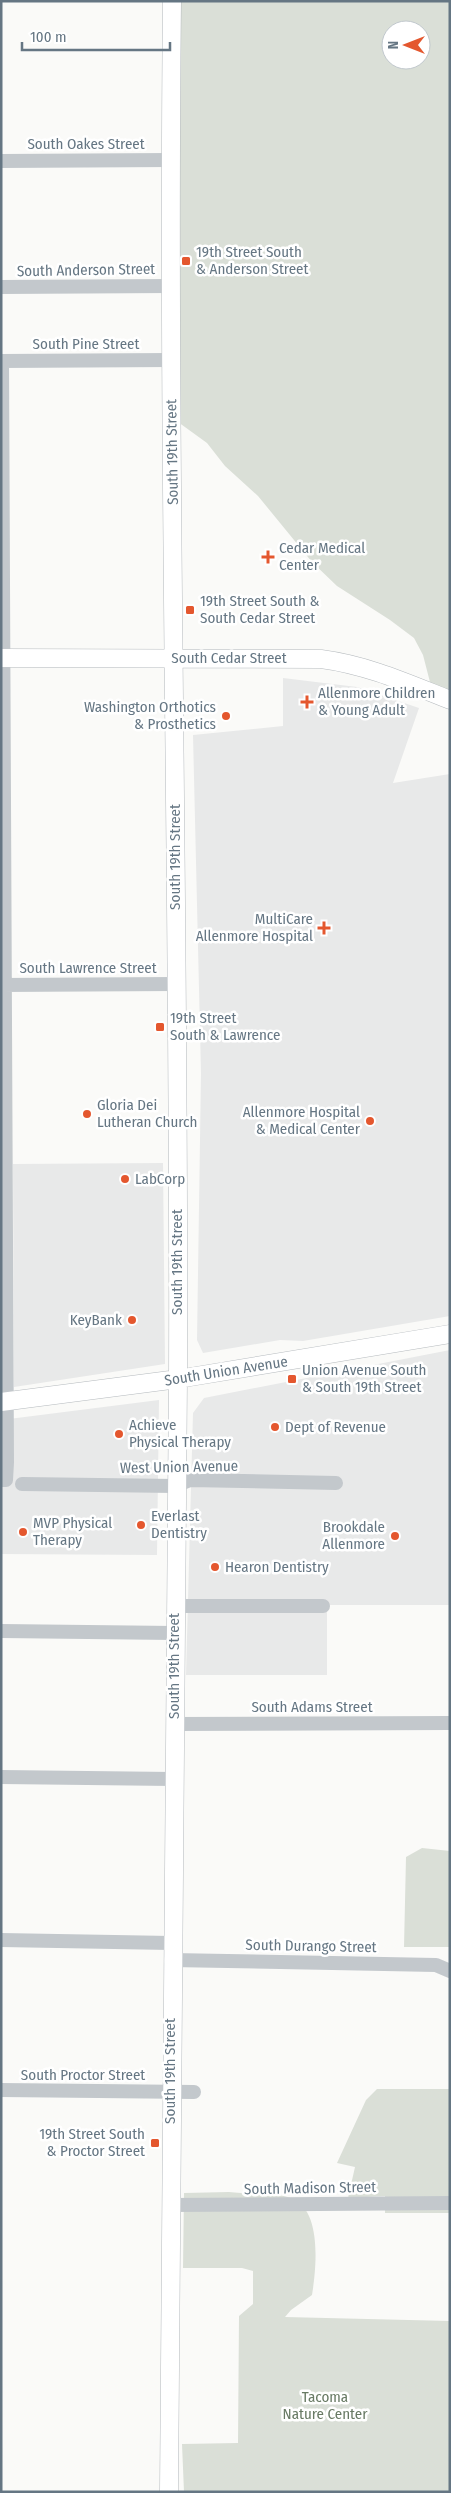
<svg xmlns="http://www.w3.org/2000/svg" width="451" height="2493" font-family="'Fira Sans Condensed',sans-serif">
<rect width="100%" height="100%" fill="#fafaf8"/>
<path fill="#e8e9e9" d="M 283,678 L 357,687 L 419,708 L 393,783 L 450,774 L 450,1316 L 303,1341 L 280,1340 L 203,1353 L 197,1340 L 201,1073 L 193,735 L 283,726 Z
M 163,1163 L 165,1364 L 14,1387 L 13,1164 Z
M 450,1350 L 450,1605 L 327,1605 L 327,1675 L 186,1675 L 193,1413 L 204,1398 Z
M 159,1400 L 157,1555 L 1,1554 L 1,1420 Z"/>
<path fill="#dadfd7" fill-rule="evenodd" d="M 172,1 L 450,1 L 450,700 L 431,686 L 423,655 L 414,638 L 390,620 L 337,586 L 312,562 L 258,496 L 225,466 L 207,443 L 178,422 ZM 391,30 L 421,30 L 421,60 L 391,60 Z
M 422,1848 L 450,1851 L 450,1947 L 404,1947 L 406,1857 Z
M 377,2089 L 450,2089 L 450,2213 L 385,2213 L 385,2196 L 348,2198 L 355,2167 L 337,2163 L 366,2100 Z
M 229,2192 C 245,2194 277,2193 291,2198 C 323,2210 316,2270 312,2295 L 291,2310 L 285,2317 L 450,2321 L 450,2492 L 184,2492 L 182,2444 L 238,2443 L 239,2316 L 253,2304 L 253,2271 L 242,2268 L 183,2268 L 184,2193 Z"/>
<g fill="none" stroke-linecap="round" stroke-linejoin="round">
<defs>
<path id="major" d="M 1,658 L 321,659 C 367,665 407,683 450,700
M 1,1402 L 178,1379 L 450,1334
M 169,2492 C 169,2120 176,1749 178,1378 C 180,919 167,460 172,1"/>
</defs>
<use href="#major" stroke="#b5babe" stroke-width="19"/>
<path stroke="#c3c8cc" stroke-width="14" d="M 1,161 L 170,160
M 1,287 L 171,286
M 1,361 L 170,360
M 1,985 L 175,984
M 1,1480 L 6,1480 L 7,1462 L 2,361
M 22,1484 L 175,1486 L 190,1480 L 336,1483
M 174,1606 L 323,1606
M 1,1631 L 174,1633
M 174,1724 L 450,1723
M 1,1777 L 173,1779
M 1,1940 L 171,1943
M 171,1960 L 436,1965 L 450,1971
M 1,2090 L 194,2092
M 171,2205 L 450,2203"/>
<use href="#major" stroke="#fff" stroke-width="18"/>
</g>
<g fill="#e4572e" stroke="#fff" stroke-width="2">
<rect x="181" y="256" width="10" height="10" rx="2.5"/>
<path d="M265.5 549.5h5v5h5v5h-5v5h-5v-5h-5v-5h5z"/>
<rect x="185" y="605" width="10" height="10" rx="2.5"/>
<path d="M304.5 694.5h5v5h5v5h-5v5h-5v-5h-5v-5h5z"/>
<circle cx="226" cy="716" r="5"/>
<path d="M321.5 920.5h5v5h5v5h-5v5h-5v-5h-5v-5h5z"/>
<rect x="155" y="1022" width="10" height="10" rx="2.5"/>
<circle cx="87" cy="1114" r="5"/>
<circle cx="370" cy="1121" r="5"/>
<circle cx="125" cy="1179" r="5"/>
<circle cx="132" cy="1320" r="5"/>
<rect x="287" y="1374" width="10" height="10" rx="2.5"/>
<circle cx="275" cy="1427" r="5"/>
<circle cx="119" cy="1434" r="5"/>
<circle cx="141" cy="1525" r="5"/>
<circle cx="23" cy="1532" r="5"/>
<circle cx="395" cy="1536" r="5"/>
<circle cx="215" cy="1567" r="5"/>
<rect x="150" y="2138" width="10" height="10" rx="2.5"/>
</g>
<g text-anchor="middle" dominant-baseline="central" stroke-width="5" stroke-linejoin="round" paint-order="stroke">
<g font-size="15" fill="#657683" stroke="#fff">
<text x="86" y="144">South Oakes Street</text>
<text transform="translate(86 270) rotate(-1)">South Anderson Street</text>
<text x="86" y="344">South Pine Street</text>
<text transform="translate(172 452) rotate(-91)">South 19th Street</text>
<text x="229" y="658">South Cedar Street</text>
<text transform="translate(175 857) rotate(-90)">South 19th Street</text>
<text x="88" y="968">South Lawrence Street</text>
<text transform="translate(177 1262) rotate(-90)">South 19th Street</text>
<text transform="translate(226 1371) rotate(-9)">South Union Avenue</text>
<text transform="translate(179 1467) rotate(-1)">West Union Avenue</text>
<text transform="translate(174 1666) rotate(-90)">South 19th Street</text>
<text x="312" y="1707">South Adams Street</text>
<text transform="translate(311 1946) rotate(1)">South Durango Street</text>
<text transform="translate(170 2071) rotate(-90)">South 19th Street</text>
<text x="83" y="2075">South Proctor Street</text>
<text transform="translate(310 2188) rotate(-1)">South Madison Street</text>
</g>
<g font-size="15" fill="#657683" stroke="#fff" text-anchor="start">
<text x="196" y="252">19th Street South<tspan x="196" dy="17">&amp; Anderson Street</tspan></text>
<text x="279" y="548">Cedar Medical<tspan x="279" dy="17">Center</tspan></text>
<text x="200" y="601">19th Street South &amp;<tspan x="200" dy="17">South Cedar Street</tspan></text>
<text x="318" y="693">Allenmore Children<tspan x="318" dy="17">&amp; Young Adult</tspan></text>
<text x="216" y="707" text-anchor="end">Washington Orthotics<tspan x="216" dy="17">&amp; Prosthetics</tspan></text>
<text x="313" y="919" text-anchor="end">MultiCare<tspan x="313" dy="17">Allenmore Hospital</tspan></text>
<text x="170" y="1018">19th Street<tspan x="170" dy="17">South &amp; Lawrence</tspan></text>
<text x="97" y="1105">Gloria Dei<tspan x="97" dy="17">Lutheran Church</tspan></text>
<text x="360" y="1112" text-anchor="end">Allenmore Hospital<tspan x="360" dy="17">&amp; Medical Center</tspan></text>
<text x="135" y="1179">LabCorp</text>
<text x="122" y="1320" text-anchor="end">KeyBank</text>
<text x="302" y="1370">Union Avenue South<tspan x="302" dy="17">&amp; South 19th Street</tspan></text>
<text x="129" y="1425">Achieve<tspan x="129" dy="17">Physical Therapy</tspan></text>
<text x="285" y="1427">Dept of Revenue</text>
<text x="151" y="1516">Everlast<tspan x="151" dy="17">Dentistry</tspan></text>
<text x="33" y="1523">MVP Physical<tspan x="33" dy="17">Therapy</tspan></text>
<text x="385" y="1527" text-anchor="end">Brookdale<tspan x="385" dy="17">Allenmore</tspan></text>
<text x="225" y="1567">Hearon Dentistry</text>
<text x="145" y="2134" text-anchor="end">19th Street South<tspan x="145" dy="17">&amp; Proctor Street</tspan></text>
</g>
<g font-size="15" fill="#687a64" stroke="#fff">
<text x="325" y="2397">Tacoma<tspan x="325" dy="17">Nature Center</tspan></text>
</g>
</g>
<rect width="451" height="2493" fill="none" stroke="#657683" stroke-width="5"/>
<g transform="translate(406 45) rotate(270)"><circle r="24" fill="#ffffff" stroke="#c1c8cd"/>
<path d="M0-4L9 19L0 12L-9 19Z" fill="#e4572e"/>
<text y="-8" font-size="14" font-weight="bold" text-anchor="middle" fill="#657683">N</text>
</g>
<path d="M22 42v8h148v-8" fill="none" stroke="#657683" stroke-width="2.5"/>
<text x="30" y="42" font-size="15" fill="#657683" stroke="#ffffff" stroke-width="4" paint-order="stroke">100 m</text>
</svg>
